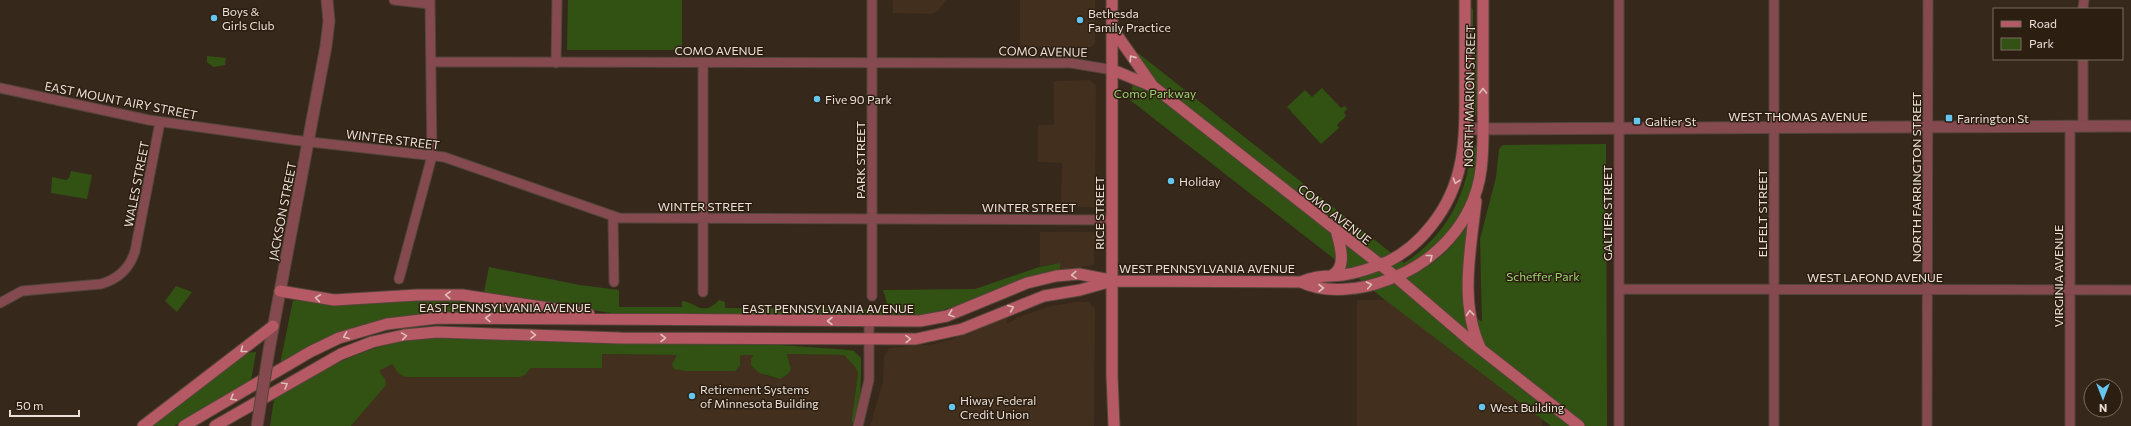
<svg xmlns="http://www.w3.org/2000/svg" width="2131" height="426" font-family="Commissioner,sans-serif">
<rect width="100%" height="100%" fill="#36281b"/>
<path fill="#432f1d" d="M 893,0 L 946,0 L 938,11 L 932,14 L 893,13 Z
M 1020,0 L 1095,0 L 1095,43 L 1091,47 L 1020,47 Z
M 1090,80 L 1096,85 L 1095,207 L 1061,207 L 1062,163 L 1038,162 L 1038,125 L 1054,125 L 1054,81 Z
M 1040,232 L 1095,232 L 1094,265 L 1060,270 L 1060,263 L 1040,266 Z
M 1357,300 L 1385,300 L 1543,419 L 1542,426 L 1357,426 Z
M 1076,302 L 1088,302 L 1095,308 L 1094,426 L 870,426 L 883,382 L 884,357 L 889,348 L 933,344 L 950,340 L 1009,316 L 1007,320 L 1007,324 L 1019,317 L 1047,307 Z
M 601,354 L 678,355 L 673,361 L 685,371 L 740,355 L 754,355 L 754,367 L 759,373 L 777,379 L 791,365 L 786,354 L 844,355 L 855,367 L 858,373 L 851,426 L 351,426 L 364,411 L 379,371 L 392,364 L 398,373 L 405,377 L 520,377 L 525,375 L 531,368 L 601,368 Z"/>
<path fill="#315212" d="M 568,0 L 682,0 L 682,50 L 567,50 Z
M 1471,8 L 1473,9 L 1473,32 L 1478,54 L 1476,116 L 1475,115 L 1475,57 L 1470,27 Z
M 1138,53 L 1404,263 C 1445,237 1467,196 1471,148 L 1476,145 L 1478,146 C 1476,202 1453,236 1408,266 L 1417,273 C 1437,262 1454,246 1466,227 L 1468,227 L 1466,310 L 1482,322 L 1480,239 L 1496,177 L 1499,149 L 1503,145 L 1606,144 L 1607,426 L 1551,426 L 1385,300 L 1328,254 L 1130,100 Z
M 207,56 L 226,58 L 225,65 L 213,67 L 207,62 Z
M 1322,88 L 1341,108 L 1345,106 L 1347,109 L 1344,112 L 1346,116 L 1337,125 L 1339,128 L 1321,144 L 1287,107 L 1305,90 L 1312,97 Z
M 71,171 L 92,175 L 87,199 L 51,193 L 52,177 L 66,180 L 69,178 Z
M 1060,263 L 1060,269 C 1011,280 967,308 916,316 L 611,313 L 484,292 L 489,267 L 580,285 L 619,290 L 619,307 L 682,307 L 682,301 C 697,302 702,318 719,300 L 725,302 L 725,308 L 864,309 C 874,313 879,310 887,303 L 883,290 L 975,289 L 1039,267 Z
M 176,286 L 192,292 L 177,312 L 165,301 Z
M 293,300 L 338,305 L 422,300 L 456,301 L 532,312 L 431,313 L 395,317 L 366,324 L 330,336 L 280,364 Z
M 469,338 L 780,345 L 849,350 L 854,351 L 861,358 C 861,379 862,408 851,426 L 858,373 L 855,367 L 844,355 L 787,354 L 791,369 L 788,374 L 780,379 L 759,373 L 751,365 L 751,359 L 754,355 L 740,355 L 740,366 L 735,371 L 685,371 L 674,369 L 672,364 L 677,355 L 602,354 L 602,368 L 531,368 L 525,375 L 520,377 L 405,377 L 398,373 L 392,364 L 379,371 L 385,379 L 386,385 L 351,426 L 270,426 L 274,399 C 311,377 348,354 390,344 C 416,338 443,338 469,338 Z
M 256,352 L 251,381 L 174,426 L 153,426 L 247,353 Z"/>
<g fill="none" stroke-linecap="round" stroke-linejoin="round">
<defs>
<path id="minor" d="M 394,0 L 430,4
M 1774,0 L 1774,426
M 2083,9 L 2084,0
M 432,62 L 1071,63 L 1113,70
M 556,63 L 557,0
M 703,63 L 703,292
M 0,88 L 149,120 L 293,140 L 444,157 L 619,218 L 1112,220
M 2083,126 L 2083,59
M 613,216 L 614,282
M 399,279 L 432,156 L 430,0
M 1619,289 L 2131,290
M 872,296 L 872,0
M 0,303 L 22,291 L 101,284 C 118,279 130,268 135,251 L 160,122
M 858,426 L 869,380 L 869,322
M 1619,426 L 1619,0
M 1927,426 L 1928,0
M 2070,426 L 2070,126"/>
<path id="tertiary" d="M 1465,129 L 2131,126
M 269,350 L 326,46 L 329,21 L 327,0"/>
<path id="secondary" d="M 1112,0 L 1112,375 L 1114,426
M 1112,28 L 1152,85
M 1113,70 L 1154,87 L 1396,277 L 1473,343 L 1579,426
M 1476,201 C 1471,248 1459,302 1480,347
M 1331,276 C 1348,268 1340,245 1336,230
M 1301,282 C 1325,294 1362,290 1387,280 C 1435,263 1474,223 1481,170 C 1484,147 1483,124 1483,100 C 1483,67 1483,33 1483,0
M 280,291 L 334,300 L 417,295 L 462,295 L 589,314
M 143,426 L 273,326
M 184,426 L 310,352 L 339,338 L 387,324 L 438,318 L 920,321 L 947,316 L 1027,283 L 1056,276 L 1079,274 L 1110,280
M 215,426 L 341,354 L 372,342 L 404,335 L 437,332 L 620,338 L 916,339 L 962,329 L 1044,296 L 1080,290 L 1112,281 L 1301,282 C 1316,275 1327,277 1343,275 C 1358,273 1375,267 1389,261 C 1405,253 1420,240 1431,226 C 1467,182 1465,136 1465,82 C 1465,55 1465,27 1465,0"/>
</defs>
<use href="#minor" stroke="#534539" stroke-width="11"/>
<use href="#tertiary" stroke="#534539" stroke-width="13"/>
<use href="#secondary" stroke="#534539" stroke-width="13"/>
<use href="#minor" stroke="#844a50" stroke-width="9"/>
<use href="#tertiary" stroke="#844a50" stroke-width="11"/>
<use href="#secondary" stroke="#b55964" stroke-width="11"/>
<defs>
<path id="tertiary-bridge" d="M 257,426 L 269,350"/>
</defs>
<use href="#tertiary-bridge" stroke="#534539" stroke-width="13" stroke-linecap="butt"/>
<use href="#tertiary-bridge" stroke="#844a50" stroke-width="11"/>
</g>
<defs><path id="oneway-chevron" d="M-2-3.5L2.5 0L-2 3.5" fill="none" stroke-width="1.6" stroke-linecap="round" stroke-linejoin="round"/></defs>
<g stroke="#ddbeba">
<use href="#oneway-chevron" transform="translate(1132 58) rotate(-125)"/>
<use href="#oneway-chevron" transform="translate(1483 91) rotate(-90)"/>
<use href="#oneway-chevron" transform="translate(1456 181) rotate(109)"/>
<use href="#oneway-chevron" transform="translate(1430 257) rotate(-38)"/>
<use href="#oneway-chevron" transform="translate(1074 275) rotate(177)"/>
<use href="#oneway-chevron" transform="translate(1369 285) rotate(-11)"/>
<use href="#oneway-chevron" transform="translate(1321 288)"/>
<use href="#oneway-chevron" transform="translate(448 295) rotate(-178)"/>
<use href="#oneway-chevron" transform="translate(318 298) rotate(-172)"/>
<use href="#oneway-chevron" transform="translate(1011 308) rotate(-23)"/>
<use href="#oneway-chevron" transform="translate(1470 313) rotate(-95)"/>
<use href="#oneway-chevron" transform="translate(951 314) rotate(161)"/>
<use href="#oneway-chevron" transform="translate(488 318) rotate(-179)"/>
<use href="#oneway-chevron" transform="translate(830 321) rotate(-180)"/>
<use href="#oneway-chevron" transform="translate(533 335) rotate(2)"/>
<use href="#oneway-chevron" transform="translate(346 336) rotate(159)"/>
<use href="#oneway-chevron" transform="translate(404 336) rotate(-9)"/>
<use href="#oneway-chevron" transform="translate(663 338)"/>
<use href="#oneway-chevron" transform="translate(908 339) rotate(-1)"/>
<use href="#oneway-chevron" transform="translate(243 350) rotate(142)"/>
<use href="#oneway-chevron" transform="translate(285 385) rotate(-30)"/>
<use href="#oneway-chevron" transform="translate(233 398) rotate(150)"/>
</g>
<g fill="#65c5ef" stroke="#2c1e11" stroke-width="1.5">
<circle cx="214" cy="18" r="4"/>
<circle cx="1080" cy="20" r="4"/>
<circle cx="817" cy="99" r="4"/>
<rect x="1945" y="114" width="8" height="8" rx="2"/>
<rect x="1633" y="117" width="8" height="8" rx="2"/>
<circle cx="1171" cy="181" r="4"/>
<circle cx="692" cy="396" r="4"/>
<circle cx="952" cy="407" r="4"/>
<circle cx="1482" cy="407" r="4"/>
</g>
<g text-anchor="middle" dominant-baseline="central" stroke-width="3" stroke-linejoin="round" paint-order="stroke">
<g font-size="12" fill="#eae0d7" stroke="#2c1e11" text-anchor="start">
<text x="222" y="11">Boys &amp;<tspan x="222" dy="14">Girls Club</tspan></text>
<text x="1088" y="13">Bethesda<tspan x="1088" dy="14">Family Practice</tspan></text>
<text x="825" y="99">Five 90 Park</text>
<text x="1957" y="118">Farrington St</text>
<text x="1645" y="121">Galtier St</text>
<text x="1179" y="181">Holiday</text>
<text x="700" y="389">Retirement Systems<tspan x="700" dy="14">of Minnesota Building</tspan></text>
<text x="960" y="400">Hiway Federal<tspan x="960" dy="14">Credit Union</tspan></text>
<text x="1490" y="407">West Building</text>
</g>
<g font-size="12" fill="#eae0d7" stroke="#2c1e11">
<text x="719" y="50">COMO AVENUE</text>
<text transform="translate(1043 51) rotate(1)">COMO AVENUE</text>
<text transform="translate(1469 96) rotate(-89)">NORTH MARION STREET</text>
<text transform="translate(121 100) rotate(11)">EAST MOUNT AIRY STREET</text>
<text x="1798" y="116">WEST THOMAS AVENUE</text>
<text transform="translate(393 139) rotate(7)">WINTER STREET</text>
<text transform="translate(860 160) rotate(-90)">PARK STREET</text>
<text transform="translate(1916 177) rotate(-90)">NORTH FARRINGTON STREET</text>
<text transform="translate(136 184) rotate(-79)">WALES STREET</text>
<text x="705" y="206">WINTER STREET</text>
<text x="1029" y="207">WINTER STREET</text>
<text transform="translate(282 211) rotate(-79)">JACKSON STREET</text>
<text transform="translate(1099 213) rotate(-90)">RICE STREET</text>
<text transform="translate(1607 213) rotate(-90)">GALTIER STREET</text>
<text transform="translate(1762 213) rotate(-90)">ELFELT STREET</text>
<text transform="translate(1335 214) rotate(38)">COMO AVENUE</text>
<text x="1207" y="268">WEST PENNSYLVANIA AVENUE</text>
<text transform="translate(2058 276) rotate(-90)">VIRGINIA AVENUE</text>
<text x="1875" y="277">WEST LAFOND AVENUE</text>
<text x="505" y="307">EAST PENNSYLVANIA AVENUE</text>
<text x="828" y="308">EAST PENNSYLVANIA AVENUE</text>
</g>
<g font-size="12" fill="#9bd570" stroke="#2c1e11">
<text x="1155" y="93">Como Parkway</text>
<text x="1543" y="276">Scheffer Park</text>
</g>
</g>
<rect x="1993" y="8" width="130" height="52" fill="#2c1e11" stroke="#786c60"/>
<rect x="2001" y="21" width="20" height="6" fill="#b55964" stroke="#786c60"/>
<text x="2029" y="28" font-size="12" fill="#eae0d7">Road</text>
<rect x="2001" y="38" width="20" height="12" fill="#315212" stroke="#786c60"/>
<text x="2029" y="48" font-size="12" fill="#eae0d7">Park</text>
<g transform="translate(2103 398) rotate(180)"><circle r="19" fill="#2c1e11" stroke="#786c60"/>
<path d="M0-3L7 15L0 10L-7 15Z" fill="#65c5ef"/>
<text y="-6" font-size="11" font-weight="bold" text-anchor="middle" fill="#eae0d7">N</text>
</g>
<path d="M10 410v6h69v-6" fill="none" stroke="#eae0d7" stroke-width="2"/>
<text x="16" y="410" font-size="12" fill="#eae0d7" stroke="#2c1e11" stroke-width="3" paint-order="stroke">50 m</text>
</svg>
